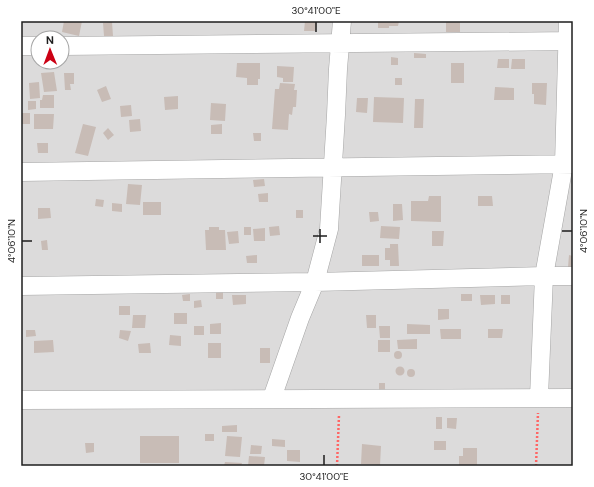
<svg xmlns="http://www.w3.org/2000/svg" width="594" height="487" font-family="'DM Sans',sans-serif">
<rect width="100%" height="100%" fill="#f0eae3"/>
<path fill="#dcdbdb" fill-rule="evenodd" d="M 21,21 L 573,21 L 573,466 L 21,466 ZM 38,38 L 62,38 L 62,62 L 38,62 Z"/>
<path fill="#c8bcb6" d="M 64,21 L 82,21 L 79,36 L 62,32 Z
M 305,21 L 317,21 L 316,31 L 304,31 Z
M 378,21 L 399,21 L 398,26 L 389,26 L 389,28 L 378,28 Z
M 446,21 L 460,21 L 460,32 L 446,32 Z
M 112,22 L 113,36 L 104,36 L 103,23 Z
M 414,53 L 426,54 L 426,58 L 414,58 Z
M 391,57 L 398,58 L 398,65 L 391,65 Z
M 498,59 L 509,59 L 509,68 L 497,68 Z
M 512,59 L 525,59 L 525,69 L 511,69 Z
M 237,63 L 260,63 L 260,79 L 258,79 L 258,85 L 247,85 L 247,78 L 236,77 Z
M 451,63 L 464,63 L 464,83 L 451,83 Z
M 277,66 L 294,67 L 293,82 L 283,82 L 283,78 L 277,77 Z
M 54,72 L 57,91 L 44,92 L 41,73 Z
M 64,73 L 74,73 L 74,84 L 70,84 L 71,90 L 65,90 Z
M 395,78 L 402,78 L 402,85 L 395,85 Z
M 39,82 L 40,98 L 30,99 L 29,83 Z
M 280,83 L 295,84 L 294,90 L 297,90 L 296,107 L 293,107 L 292,115 L 289,114 L 288,130 L 272,129 L 275,89 L 279,89 Z
M 532,83 L 547,83 L 546,105 L 534,104 L 534,94 L 532,94 Z
M 106,86 L 111,99 L 102,102 L 97,90 Z
M 495,87 L 514,88 L 514,100 L 494,100 Z
M 43,95 L 54,95 L 54,108 L 40,108 L 40,100 L 42,100 Z
M 178,96 L 178,109 L 165,110 L 164,97 Z
M 374,97 L 404,98 L 403,123 L 373,122 Z
M 357,98 L 368,98 L 367,113 L 356,112 Z
M 415,99 L 424,99 L 423,128 L 414,128 Z
M 28,101 L 36,101 L 36,109 L 28,110 Z
M 211,103 L 226,104 L 225,121 L 210,120 Z
M 131,105 L 132,116 L 121,117 L 120,106 Z
M 21,113 L 30,113 L 30,124 L 21,124 Z
M 34,114 L 54,114 L 53,129 L 34,129 Z
M 140,119 L 141,131 L 130,132 L 129,120 Z
M 83,124 L 96,127 L 88,156 L 75,153 Z
M 222,124 L 222,134 L 211,134 L 211,125 Z
M 108,128 L 114,135 L 108,140 L 103,133 Z
M 253,133 L 261,133 L 261,141 L 254,141 Z
M 37,143 L 48,143 L 48,153 L 38,153 Z
M 264,179 L 265,186 L 254,187 L 253,180 Z
M 128,184 L 142,185 L 140,205 L 126,204 Z
M 268,193 L 268,202 L 259,202 L 258,194 Z
M 429,196 L 441,196 L 441,222 L 411,221 L 411,201 L 428,201 Z
M 478,196 L 492,196 L 493,206 L 478,206 Z
M 96,199 L 104,200 L 103,207 L 95,206 Z
M 143,202 L 161,202 L 161,215 L 143,215 Z
M 112,203 L 122,204 L 122,212 L 112,211 Z
M 393,204 L 402,204 L 403,220 L 393,221 Z
M 38,208 L 50,208 L 51,218 L 38,219 Z
M 296,210 L 303,210 L 303,218 L 296,218 Z
M 369,212 L 378,212 L 379,221 L 370,222 Z
M 279,226 L 280,235 L 270,236 L 269,227 Z
M 381,226 L 400,227 L 399,239 L 380,238 Z
M 209,227 L 219,227 L 219,230 L 225,230 L 226,250 L 206,250 L 205,230 L 209,230 Z
M 244,227 L 251,227 L 251,235 L 244,235 Z
M 265,228 L 265,241 L 254,241 L 253,229 Z
M 238,231 L 239,243 L 229,244 L 227,232 Z
M 432,231 L 444,231 L 443,246 L 432,246 Z
M 47,240 L 48,250 L 42,250 L 41,241 Z
M 390,244 L 398,244 L 399,266 L 390,266 L 390,260 L 385,260 L 385,248 L 390,248 Z
M 257,255 L 257,263 L 247,263 L 246,256 Z
M 362,255 L 379,255 L 379,266 L 362,266 Z
M 569,255 L 573,256 L 573,267 L 568,267 Z
M 223,291 L 223,299 L 216,299 L 216,292 Z
M 190,294 L 190,301 L 183,301 L 182,295 Z
M 461,294 L 472,294 L 472,301 L 461,301 Z
M 232,295 L 246,295 L 246,304 L 233,305 Z
M 480,295 L 495,295 L 495,304 L 481,305 Z
M 501,295 L 510,295 L 510,304 L 501,304 Z
M 201,300 L 202,307 L 194,308 L 194,301 Z
M 119,306 L 130,306 L 130,315 L 119,315 Z
M 438,309 L 449,309 L 449,319 L 438,320 Z
M 174,313 L 187,313 L 187,324 L 174,324 Z
M 133,315 L 146,315 L 145,328 L 132,328 Z
M 366,315 L 376,315 L 376,328 L 367,328 Z
M 221,323 L 221,334 L 210,334 L 210,324 Z
M 407,324 L 430,325 L 430,334 L 407,334 Z
M 194,326 L 204,326 L 204,335 L 194,335 Z
M 379,326 L 390,326 L 390,338 L 380,338 Z
M 440,329 L 461,329 L 461,339 L 441,339 Z
M 488,329 L 503,329 L 502,338 L 488,338 Z
M 26,330 L 35,330 L 36,336 L 26,337 Z
M 120,330 L 131,331 L 128,341 L 119,338 Z
M 170,335 L 181,336 L 181,346 L 169,345 Z
M 417,339 L 417,349 L 398,349 L 397,340 Z
M 53,340 L 54,352 L 34,353 L 34,341 Z
M 378,340 L 390,340 L 390,352 L 378,352 Z
M 150,343 L 151,353 L 139,353 L 138,344 Z
M 208,343 L 221,343 L 221,358 L 208,358 Z
M 260,348 L 270,348 L 270,363 L 260,363 Z
M394 355a4 4 0 1 1 8 0a4 4 0 1 1-8 0Z
M395.5 371a4.5 4.5 0 1 1 9 0a4.5 4.5 0 1 1-9 0Z
M407 373a4 4 0 1 1 8 0a4 4 0 1 1-8 0Z
M 379,383 L 385,383 L 385,390 L 379,390 Z
M 436,417 L 442,417 L 442,429 L 436,429 Z
M 447,418 L 457,418 L 456,429 L 447,428 Z
M 237,425 L 237,432 L 222,432 L 222,426 Z
M 205,434 L 214,434 L 214,441 L 205,441 Z
M 140,436 L 179,436 L 179,463 L 140,463 Z
M 227,436 L 242,437 L 240,457 L 225,456 Z
M 272,439 L 285,440 L 285,447 L 272,446 Z
M 434,441 L 446,441 L 446,450 L 434,450 Z
M 85,443 L 94,443 L 94,452 L 86,453 Z
M 362,444 L 381,446 L 380,465 L 361,464 Z
M 251,445 L 262,446 L 261,454 L 250,454 Z
M 463,448 L 477,448 L 477,466 L 459,466 L 459,456 L 463,456 Z
M 287,450 L 300,450 L 300,462 L 287,461 Z
M 249,456 L 265,457 L 264,466 L 248,466 Z
M 225,462 L 242,463 L 241,466 L 224,466 Z"/>
<g fill="none" stroke-linecap="round" stroke-linejoin="round">
<defs>
<path id="minor" d="M 21,46 L 38,46
M 62,46 L 573,41
M 21,172 L 573,164
M 21,286 L 315,282 L 544,276 L 573,276
M 539,397 L 544,276 L 564,164 L 568,21
M 272,398 L 300,318 L 315,282 L 329,229 L 336,115 L 338,69 L 342,21
M 21,400 L 573,398"/>
</defs>
<use href="#minor" stroke="#a5a5a5" stroke-width="19"/>
<path stroke="#ff6665" stroke-width="2.5" stroke-dasharray="2 2" stroke-linecap="butt" d="M 337,466 L 339,415
M 536,466 L 538,413"/>
<use href="#minor" stroke="#fff" stroke-width="18"/>
</g>
<path fill="none" stroke="#1e1e1e" stroke-width="1.5" d="M 316,22 L 316,32M 320,229 L 320,243M 562,231 L 572,231M 313,236 L 327,236M 22,241 L 32,241M 324,455 L 324,465"/>
<rect width="594" height="487" fill="none" stroke="#ffffff" stroke-width="44"/>
<g transform="translate(50 50) rotate(359)"><circle r="19" fill="#ffffff" stroke="#a5a5a5"/>
<path d="M0-3L7 15L0 10L-7 15Z" fill="#cc0014"/>
<text y="-6" font-size="11" font-weight="bold" text-anchor="middle" fill="#1e1e1e">N</text>
</g>
<rect x="22" y="22" width="550" height="443" fill="none" stroke="#1e1e1e" stroke-width="1.5"/>
<g font-size="10" text-anchor="middle" fill="#1e1e1e">
<text x="316" y="14">30°41'00"E</text>
<text transform="translate(583 231) rotate(-90)" y="4">4°06'10"N</text>
<text transform="translate(11 241) rotate(-90)" y="4">4°06'10"N</text>
<text x="324" y="480">30°41'00"E</text>
</g>
</svg>
